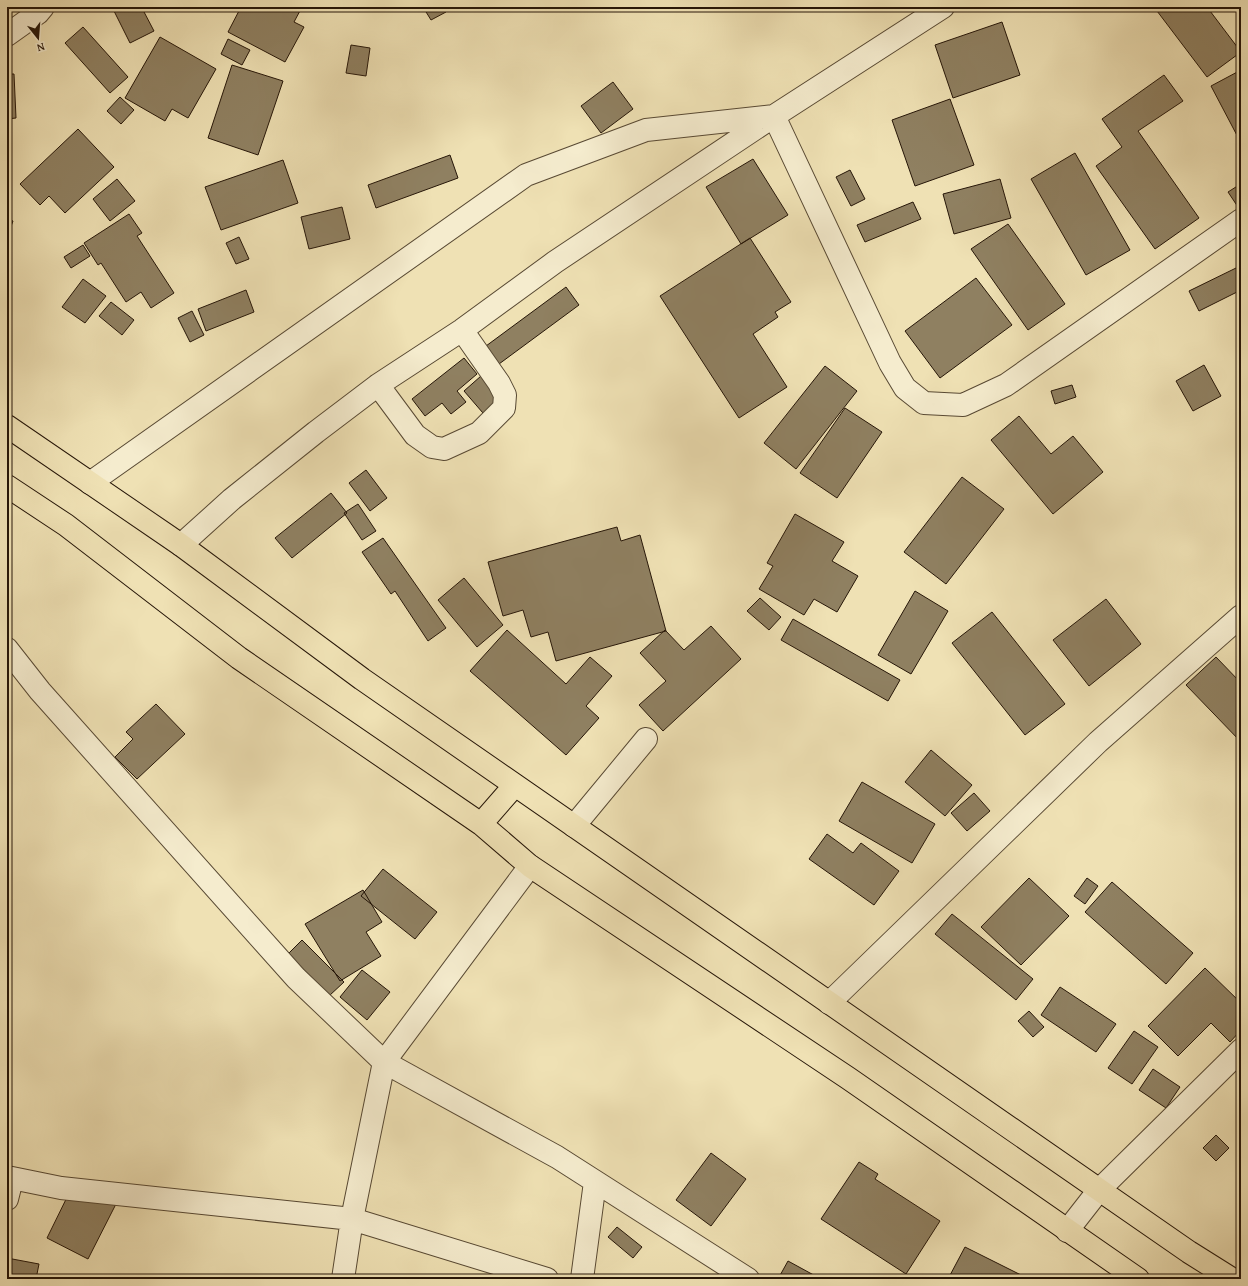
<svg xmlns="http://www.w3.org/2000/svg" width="1248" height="1286" font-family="'Gentium Book Plus',serif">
<rect width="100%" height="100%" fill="#efe1b4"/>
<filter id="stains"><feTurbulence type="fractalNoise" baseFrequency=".005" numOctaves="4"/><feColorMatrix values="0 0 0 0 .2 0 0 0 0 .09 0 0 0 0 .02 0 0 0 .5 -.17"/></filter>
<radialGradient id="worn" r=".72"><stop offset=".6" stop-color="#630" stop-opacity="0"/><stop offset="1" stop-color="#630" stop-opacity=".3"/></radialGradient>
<path fill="#8f8061" stroke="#261608" d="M 112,7 L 148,7 L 143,10 L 154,31 L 130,43 Z
M 241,7 L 302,7 L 294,22 L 304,27 L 285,62 L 228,32 Z
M 423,7 L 443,7 L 446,12 L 431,20 Z
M 1154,7 L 1207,7 L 1241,52 L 1207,77 Z
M 1002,22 L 1020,75 L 953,98 L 935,45 Z
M 83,27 L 128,77 L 110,93 L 65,43 Z
M 160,37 L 216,69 L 188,118 L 172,109 L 165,121 L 125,98 Z
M 228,39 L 250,50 L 242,65 L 221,54 Z
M 351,45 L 370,48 L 366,76 L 346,73 Z
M 232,65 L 283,81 L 258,155 L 208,138 Z
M 1241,70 L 1241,143 L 1211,86 Z
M 7,74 L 14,74 L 16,118 L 7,119 Z
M 1164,75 L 1183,101 L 1138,131 L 1199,218 L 1155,249 L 1096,166 L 1122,147 L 1102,119 Z
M 613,82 L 633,109 L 601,133 L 581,106 Z
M 120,97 L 134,110 L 121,124 L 107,111 Z
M 950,99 L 974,165 L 915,186 L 892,120 Z
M 78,129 L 114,167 L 65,213 L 49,196 L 40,205 L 20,184 Z
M 1075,153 L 1130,250 L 1086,275 L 1031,179 Z
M 450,155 L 458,178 L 376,208 L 368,185 Z
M 753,159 L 788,215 L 741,244 L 706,187 Z
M 283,160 L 298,203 L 221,230 L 205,187 Z
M 850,170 L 865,199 L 851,206 L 836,177 Z
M 117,179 L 135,201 L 110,221 L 93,199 Z
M 1000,179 L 1011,218 L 954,234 L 943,194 Z
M 1239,185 L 1241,189 L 1240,210 L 1228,192 Z
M 913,202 L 921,219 L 865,242 L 857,225 Z
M 342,207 L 350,239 L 309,249 L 301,217 Z
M 129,214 L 142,233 L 137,236 L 174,293 L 151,308 L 141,292 L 126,302 L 101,263 L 98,265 L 84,243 Z
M 7,219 L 13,221 L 7,237 Z
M 1008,224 L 1065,304 L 1028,330 L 971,249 Z
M 239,237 L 249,259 L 236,264 L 226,243 Z
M 750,238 L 791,302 L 775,312 L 778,317 L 753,334 L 787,387 L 739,418 L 660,296 Z
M 83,245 L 90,256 L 71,268 L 64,257 Z
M 1236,268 L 1241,278 L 1241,290 L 1199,311 L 1189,291 Z
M 976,278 L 1012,325 L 940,378 L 905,331 Z
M 83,279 L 106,296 L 85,323 L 62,307 Z
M 566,287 L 579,305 L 499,364 L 486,346 Z
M 246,290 L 254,312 L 206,331 L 198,309 Z
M 111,302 L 134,320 L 122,335 L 99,316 Z
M 192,311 L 204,335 L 190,342 L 178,318 Z
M 464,358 L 477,374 L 457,391 L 466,402 L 451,414 L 442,403 L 425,416 L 412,399 Z
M 1204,365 L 1221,396 L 1193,411 L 1176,381 Z
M 825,366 L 857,391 L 796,469 L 764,443 Z
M 481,376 L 507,405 L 489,420 L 464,391 Z
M 1072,385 L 1076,397 L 1055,404 L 1051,391 Z
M 845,408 L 882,432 L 837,498 L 800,473 Z
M 1019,416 L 1051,454 L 1073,436 L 1103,472 L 1053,514 L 991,440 Z
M 366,470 L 387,498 L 370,511 L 349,483 Z
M 962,477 L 1004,509 L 946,584 L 904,552 Z
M 331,493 L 347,513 L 292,558 L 275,538 Z
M 358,504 L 376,531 L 362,540 L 344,513 Z
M 795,514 L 844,542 L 832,561 L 858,576 L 837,612 L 814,599 L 804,615 L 759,589 L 773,566 L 767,563 Z
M 617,527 L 621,541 L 640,535 L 666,631 L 556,661 L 548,632 L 531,637 L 523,610 L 503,616 L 488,562 Z
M 383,538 L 446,628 L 428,641 L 395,591 L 391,594 L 362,552 Z
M 464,578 L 503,625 L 477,647 L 438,600 Z
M 915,591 L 948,611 L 911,674 L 878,655 Z
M 760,598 L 781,617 L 769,630 L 747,611 Z
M 1106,599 L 1141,644 L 1089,686 L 1053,640 Z
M 992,612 L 1065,704 L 1025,735 L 952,643 Z
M 793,619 L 900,680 L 888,701 L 781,640 Z
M 711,626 L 741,659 L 663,731 L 639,705 L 666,681 L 640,653 L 665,630 L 684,650 Z
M 507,630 L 566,684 L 590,657 L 612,676 L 586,706 L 599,718 L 566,755 L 470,671 Z
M 1216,657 L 1241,683 L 1241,742 L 1186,685 Z
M 156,704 L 185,734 L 137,779 L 115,757 L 133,739 L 126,732 Z
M 931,750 L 972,785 L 945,816 L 905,782 Z
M 862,782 L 935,824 L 912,863 L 839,821 Z
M 974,793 L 990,811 L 967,831 L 951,813 Z
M 827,834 L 853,853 L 861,843 L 899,871 L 874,905 L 809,859 Z
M 383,869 L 437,912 L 415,939 L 361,896 Z
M 1029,878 L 1069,916 L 1021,965 L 981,927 Z
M 1087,878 L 1098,886 L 1085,904 L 1074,896 Z
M 1112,882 L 1193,953 L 1166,984 L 1085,912 Z
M 363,890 L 382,922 L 366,932 L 381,956 L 340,981 L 305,924 Z
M 952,914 L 1033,979 L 1016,1000 L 935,934 Z
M 302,940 L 344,982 L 329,996 L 287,955 Z
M 1205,968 L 1241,1003 L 1241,1030 L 1230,1042 L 1211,1023 L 1178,1056 L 1148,1026 Z
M 362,970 L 390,992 L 367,1020 L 340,997 Z
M 1060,987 L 1116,1024 L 1096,1052 L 1041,1015 Z
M 1029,1011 L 1044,1027 L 1033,1037 L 1018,1021 Z
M 1134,1031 L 1158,1047 L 1132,1084 L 1108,1068 Z
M 1153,1069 L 1180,1087 L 1166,1108 L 1139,1090 Z
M 1216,1135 L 1229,1148 L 1216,1161 L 1203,1148 Z
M 711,1153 L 746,1179 L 711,1226 L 676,1200 Z
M 859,1162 L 878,1174 L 875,1179 L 940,1221 L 906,1274 L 821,1219 Z
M 75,1181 L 117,1202 L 88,1259 L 47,1238 Z
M 617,1227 L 642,1247 L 633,1258 L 608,1237 Z
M 965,1247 L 1029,1279 L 948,1279 Z
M 7,1258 L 39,1264 L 36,1279 L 7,1279 Z
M 788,1261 L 821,1279 L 778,1279 Z"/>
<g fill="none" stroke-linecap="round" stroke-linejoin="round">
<defs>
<path id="minor" d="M 7,35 L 38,13 L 43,7
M 378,385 L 415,435 L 432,447 L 444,449 L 479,433 L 504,408 L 505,395 L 499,383 L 462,330
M 90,483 L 526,175 L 646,130 L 774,116 L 890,363 L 905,388 L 924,403 L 963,405 L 1006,385 L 1241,220
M 181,545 L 232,499 L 316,432 L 378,385 L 462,330 L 555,262 L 774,116 L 943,7
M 7,649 L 40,691 L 296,978 L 384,1062 L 557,1157 L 748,1279
M 574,826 L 646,739
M 829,1003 L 1098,742 L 1241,616
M 7,1177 L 61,1188 L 352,1219 L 547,1279
M 7,1199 L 12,1179
M 1067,1231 L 1099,1190 L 1241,1050
M 343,1279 L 352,1219 L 384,1062 L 530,866
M 582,1279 L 595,1182"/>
<path id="major" d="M 7,426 L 181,545 L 362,679 L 1189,1252 L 1232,1279
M 7,486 L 66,525 L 239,658 L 481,824 L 530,866 L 848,1078 L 1138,1279
M 481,824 L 515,785"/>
</defs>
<use href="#minor" stroke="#584933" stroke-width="24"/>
<use href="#major" stroke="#261608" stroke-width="24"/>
<use href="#minor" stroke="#f5ecce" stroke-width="22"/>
<use href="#major" stroke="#efe1b4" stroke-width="22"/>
</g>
<rect width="1248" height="1286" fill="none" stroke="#efe1b4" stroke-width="24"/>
<rect x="8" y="8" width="1232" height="1270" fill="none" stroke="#261608" stroke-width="2"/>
<rect x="12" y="12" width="1224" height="1262" fill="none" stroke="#261608"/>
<g transform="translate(38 38) rotate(163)" stroke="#f5ecce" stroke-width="3" paint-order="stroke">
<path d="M0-3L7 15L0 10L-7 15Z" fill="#261608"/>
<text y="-6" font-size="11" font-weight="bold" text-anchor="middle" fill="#261608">N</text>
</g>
<rect width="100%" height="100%" filter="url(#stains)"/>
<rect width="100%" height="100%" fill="url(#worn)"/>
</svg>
